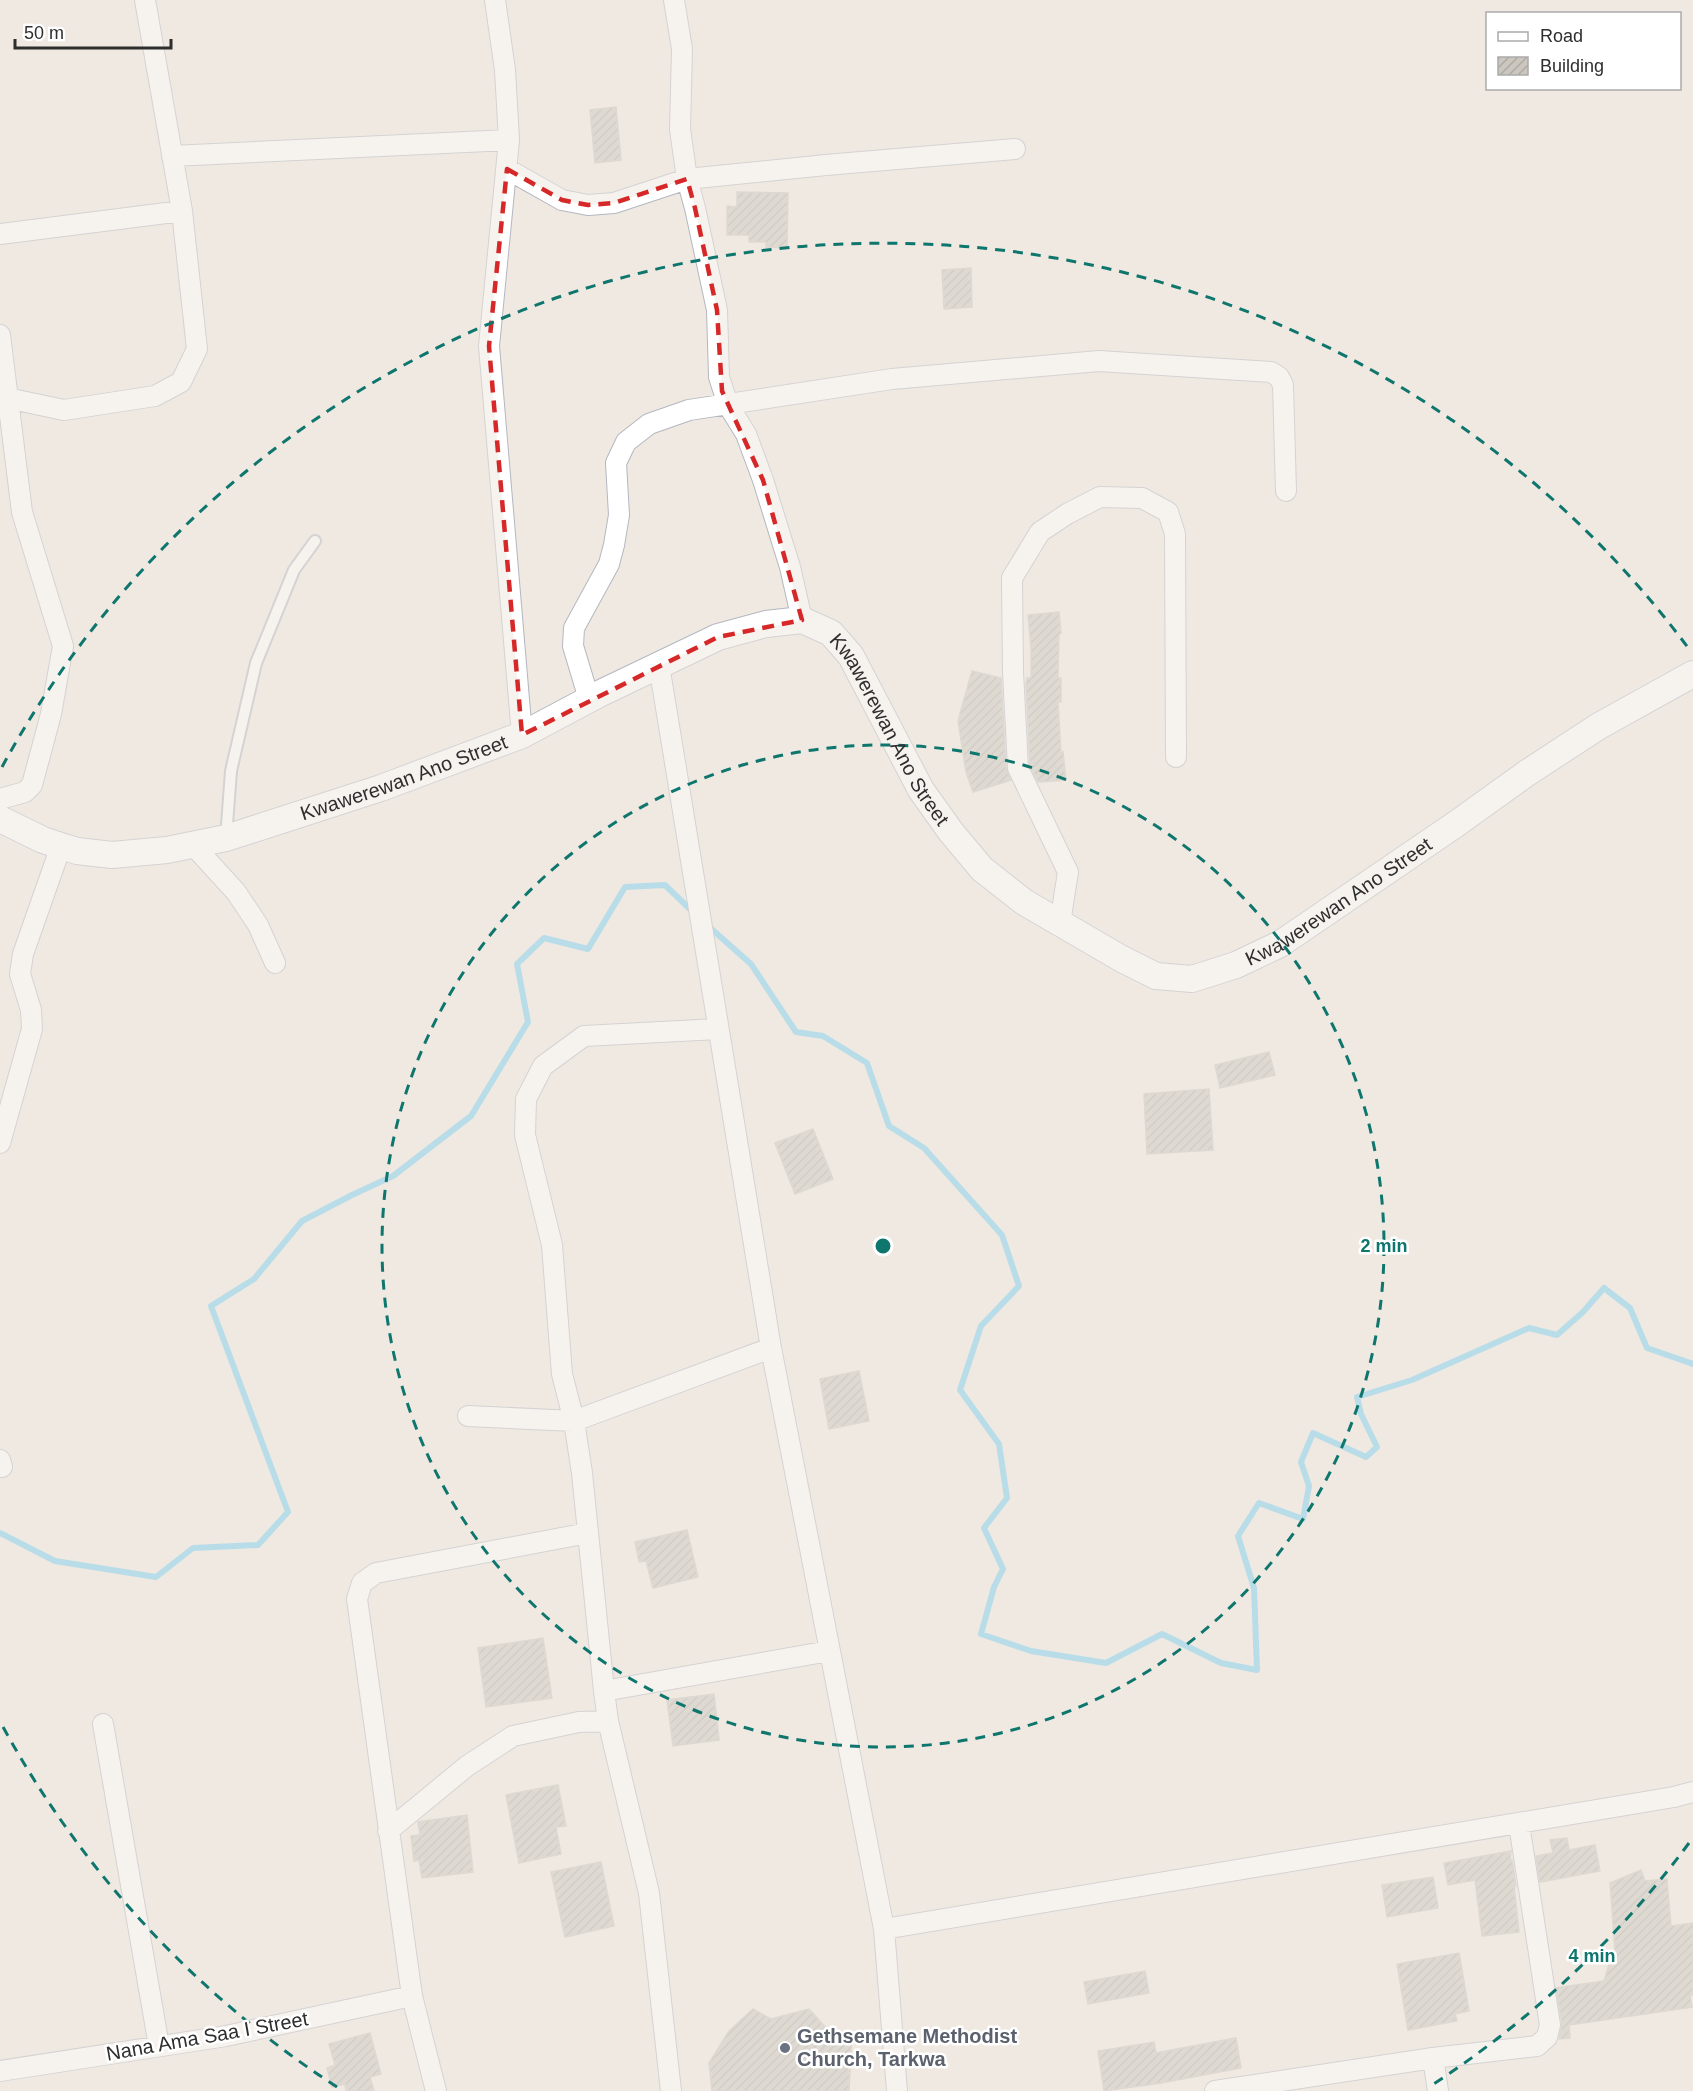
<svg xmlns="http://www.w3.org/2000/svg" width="1693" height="2091" font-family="Arial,sans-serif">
<defs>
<pattern id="building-hatch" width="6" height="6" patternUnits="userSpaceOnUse" patternTransform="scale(1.5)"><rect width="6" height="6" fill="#cbc7bf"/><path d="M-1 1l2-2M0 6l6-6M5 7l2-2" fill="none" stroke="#afaba4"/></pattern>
</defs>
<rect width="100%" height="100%" fill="#efe9e1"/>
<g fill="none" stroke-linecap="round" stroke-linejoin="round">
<path stroke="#75cff0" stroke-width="6" d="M 707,925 L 751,964 L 796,1032 L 823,1036 L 867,1063 L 889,1126 L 924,1148 L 1002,1235 L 1019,1286 L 981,1326 L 960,1390 L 999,1444 L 1007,1498 L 984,1528 L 1003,1569 L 994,1587 L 981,1634 L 1031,1651 L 1106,1663 L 1162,1634 L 1221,1663 L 1257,1670 L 1254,1588 L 1238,1536 L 1259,1503 L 1303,1519 L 1309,1486 L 1301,1462 L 1313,1433 L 1366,1457 L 1377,1447 L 1361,1414 L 1357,1397 L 1412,1380 L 1529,1328 L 1557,1335 L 1583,1312 L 1604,1288 L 1630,1308 L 1647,1348 L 1693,1364
M 0,1533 L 55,1561 L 156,1577 L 193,1548 L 258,1545 L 288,1512 L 211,1306 L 254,1279 L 302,1221 L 352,1195 L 393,1176 L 471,1116 L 528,1022 L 517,964 L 544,938 L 588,949 L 625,887 L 665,885 L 695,914"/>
</g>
<path fill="url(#building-hatch)" stroke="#cbc5ba" stroke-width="1.5" d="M 616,107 L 621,160 L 595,163 L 590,110 Z
M 737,192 L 788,193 L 787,248 L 766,247 L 766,242 L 749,242 L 749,235 L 727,235 L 727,206 L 737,207 Z
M 971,268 L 972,307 L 944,309 L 942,270 Z
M 1059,612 L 1061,633 L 1059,634 L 1058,678 L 1061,678 L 1061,702 L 1058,702 L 1061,753 L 1063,752 L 1066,780 L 1038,782 L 1030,765 L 1026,684 L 1027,678 L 1031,678 L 1031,648 L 1028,615 Z
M 972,671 L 1001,678 L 1006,769 L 1011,780 L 973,792 L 966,772 L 958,721 Z
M 1269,1052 L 1275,1075 L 1220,1088 L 1215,1065 Z
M 1209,1089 L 1213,1150 L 1147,1154 L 1144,1094 Z
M 813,1129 L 833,1179 L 795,1194 L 775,1143 Z
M 859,1371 L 869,1421 L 829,1429 L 820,1379 Z
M 687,1530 L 698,1577 L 653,1588 L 646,1561 L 639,1562 L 635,1542 Z
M 543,1638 L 552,1698 L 486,1707 L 478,1648 Z
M 714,1694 L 719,1740 L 673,1746 L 667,1700 Z
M 558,1785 L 566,1826 L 556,1827 L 561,1854 L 519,1863 L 506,1795 Z
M 467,1815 L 473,1872 L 422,1878 L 419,1860 L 414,1861 L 411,1836 L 420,1835 L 418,1822 Z
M 1567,1838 L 1569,1850 L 1595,1845 L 1600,1871 L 1540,1882 L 1536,1856 L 1553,1853 L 1550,1840 Z
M 1511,1851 L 1510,1861 L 1512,1860 L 1516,1886 L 1514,1886 L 1519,1932 L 1482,1936 L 1475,1880 L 1448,1885 L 1444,1863 Z
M 601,1862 L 614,1926 L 565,1937 L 551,1872 Z
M 1641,1870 L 1645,1881 L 1667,1879 L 1671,1926 L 1693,1923 L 1693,1995 L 1690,1995 L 1692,2007 L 1569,2025 L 1570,2038 L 1559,2039 L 1562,2024 L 1556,1988 L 1604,1981 L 1613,1951 L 1615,1951 L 1610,1883 Z
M 1433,1877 L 1438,1908 L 1387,1917 L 1382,1885 Z
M 1459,1953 L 1469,2011 L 1455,2014 L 1457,2021 L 1408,2030 L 1397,1964 Z
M 1145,1971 L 1149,1993 L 1088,2004 L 1084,1982 Z
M 753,2009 L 771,2019 L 809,2009 L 829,2031 L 852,2032 L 849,2091 L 712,2091 L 709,2063 L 729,2031 Z
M 370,2033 L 381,2074 L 370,2077 L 374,2091 L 346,2091 L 345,2084 L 332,2087 L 327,2068 L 335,2065 L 329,2044 Z
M 1236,2038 L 1241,2068 L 1161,2083 L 1104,2091 L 1098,2051 L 1154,2042 L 1156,2053 Z"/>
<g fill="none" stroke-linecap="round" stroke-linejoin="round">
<defs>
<path id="service" d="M 226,838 L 231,771 L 256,663 L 294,570 L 315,541"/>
<path id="minor" d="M 495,0 L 505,70 L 509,140 L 489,346 L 522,735
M 674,0 L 682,49 L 680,129 L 687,179 L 695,208 L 717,310 L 719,377 L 728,405 L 746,434 L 763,480 L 790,567 L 802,620
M 172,156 L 509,140
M 507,169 L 562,200 L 588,205 L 614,203 L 687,179 L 826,165 L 1015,149
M 0,234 L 182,211
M 0,335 L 22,512 L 63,646 L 51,714 L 32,785 L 25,792 L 0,799
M 7,398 L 64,410 L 155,396 L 181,382 L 197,349 L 182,211 L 145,0
M 659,665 L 771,1348 L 884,1929 L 897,2091
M 589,699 L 573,646 L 574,628 L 609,564 L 614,545 L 619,515 L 616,463 L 626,442 L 649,424 L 689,410 L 892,379 L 1099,361 L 1271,372 L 1279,377 L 1283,385 L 1286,491
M 193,845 L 236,892 L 258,925 L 275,963
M 1060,923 L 1068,872 L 1018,768 L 1013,672 L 1012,578 L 1040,532 L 1067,514 L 1100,497 L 1142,498 L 1168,512 L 1175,534 L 1176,757
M 0,1143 L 32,1029 L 31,1010 L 20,974 L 23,954 L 61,846
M 468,1416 L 574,1421 L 771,1348
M 0,1460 L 2,1467
M 604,1691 L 829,1651
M 103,1724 L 159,2046
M 388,1831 L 467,1766 L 513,1736 L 579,1722 L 608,1721
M 884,1929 L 1674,1797 L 1693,1792
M 1433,2058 L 1438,2091
M 0,2071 L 226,2036 L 412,1996
M 436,2091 L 412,1996 L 357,1599 L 362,1583 L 376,1573 L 588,1533
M 671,2091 L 649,1893 L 608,1721 L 604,1691 L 582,1473 L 574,1421 L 562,1374 L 552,1245 L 525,1135 L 526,1099 L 543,1066 L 584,1036 L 718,1029
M 1215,2091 L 1433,2058 L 1537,2046 L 1547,2037 L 1550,2025 L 1519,1824"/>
<g id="tertiary">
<path id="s1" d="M 0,819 L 43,840 L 61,846 L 77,851 L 112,855 L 167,850 L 226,838 L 381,788 L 522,735 L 601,693 L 718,637 L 766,624 L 802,620 L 831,633 L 851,656 L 921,790 L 951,832 L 982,869 L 1024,902 L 1122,959 L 1156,976 L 1192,979 L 1236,965 L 1280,944 L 1456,824 L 1527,773 L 1599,726 L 1693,674"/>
</g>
</defs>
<use href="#service" stroke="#b4b7c1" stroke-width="14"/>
<use href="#minor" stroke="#b4b7c1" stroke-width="22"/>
<use href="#tertiary" stroke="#b4b7c1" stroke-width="28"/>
<use href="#service" stroke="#fff" stroke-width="10"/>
<use href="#minor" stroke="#fff" stroke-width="20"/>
<use href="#tertiary" stroke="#fff" stroke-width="26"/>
</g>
<path d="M0 0H1693V2091H0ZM 507,169 L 562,200 L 588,205 L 614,203 L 687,179 L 695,208 L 717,310 L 722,391 L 763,480 L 802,620 L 718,637 L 522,735 L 489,346 Z" fill="#efe9e1" fill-opacity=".55" fill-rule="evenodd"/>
<path fill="none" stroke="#d62828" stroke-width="4.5" stroke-dasharray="12 8" stroke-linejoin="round" d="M 507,169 L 562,200 L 588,205 L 614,203 L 687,179 L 695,208 L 717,310 L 722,391 L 763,480 L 802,620 L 718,637 L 522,735 L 489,346 Z"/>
<g fill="none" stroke="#0f766e" stroke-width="3" stroke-dasharray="10 8">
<circle cx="883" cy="1246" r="501"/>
<path d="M1689 1843A1003 1003 0 0 1 1429 2087M337 2087A1003 1003 0 0 1 2 1725M2 767A1003 1003 0 0 1 1689 649"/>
</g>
<circle fill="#6b7280" stroke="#fff" stroke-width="2" cx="785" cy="2048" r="6"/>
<g text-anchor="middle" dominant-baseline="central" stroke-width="5" stroke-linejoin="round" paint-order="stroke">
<g font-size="20" fill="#2e2e2e" stroke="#fff">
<text stroke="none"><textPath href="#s1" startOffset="998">Kwawerewan Ano Street</textPath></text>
<text stroke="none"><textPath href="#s1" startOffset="422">Kwawerewan Ano Street</textPath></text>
<text stroke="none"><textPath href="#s1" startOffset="1574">Kwawerewan Ano Street</textPath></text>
<text transform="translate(207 2036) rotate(-10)">Nana Ama Saa I Street</text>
</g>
<g font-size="20" font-weight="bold" fill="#5b616d" stroke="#fff" text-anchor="start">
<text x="797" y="2036">Gethsemane Methodist<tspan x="797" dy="23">Church, Tarkwa</tspan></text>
</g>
</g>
<circle cx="883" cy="1246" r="9" fill="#0f766e" stroke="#fff" stroke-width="3"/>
<g font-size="18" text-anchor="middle" font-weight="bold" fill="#0f766e" stroke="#fff" stroke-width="5" stroke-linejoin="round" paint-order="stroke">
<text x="1384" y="1252">2 min</text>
<text x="1592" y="1962">4 min</text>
</g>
<rect x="1486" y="12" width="195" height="78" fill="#ffffff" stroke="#ababab" stroke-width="1.5"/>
<rect x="1498" y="32" width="30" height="9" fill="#ffffff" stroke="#ababab" stroke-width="1.5"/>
<text x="1540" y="42" font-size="18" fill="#2e2e2e">Road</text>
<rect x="1498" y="57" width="30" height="18" fill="url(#building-hatch)" stroke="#ababab" stroke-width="1.5"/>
<text x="1540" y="72" font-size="18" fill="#2e2e2e">Building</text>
<path d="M15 39v9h156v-9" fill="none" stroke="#2e2e2e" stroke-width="3"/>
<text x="24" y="39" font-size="18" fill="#2e2e2e" stroke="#ffffff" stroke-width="4.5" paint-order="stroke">50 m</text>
</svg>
